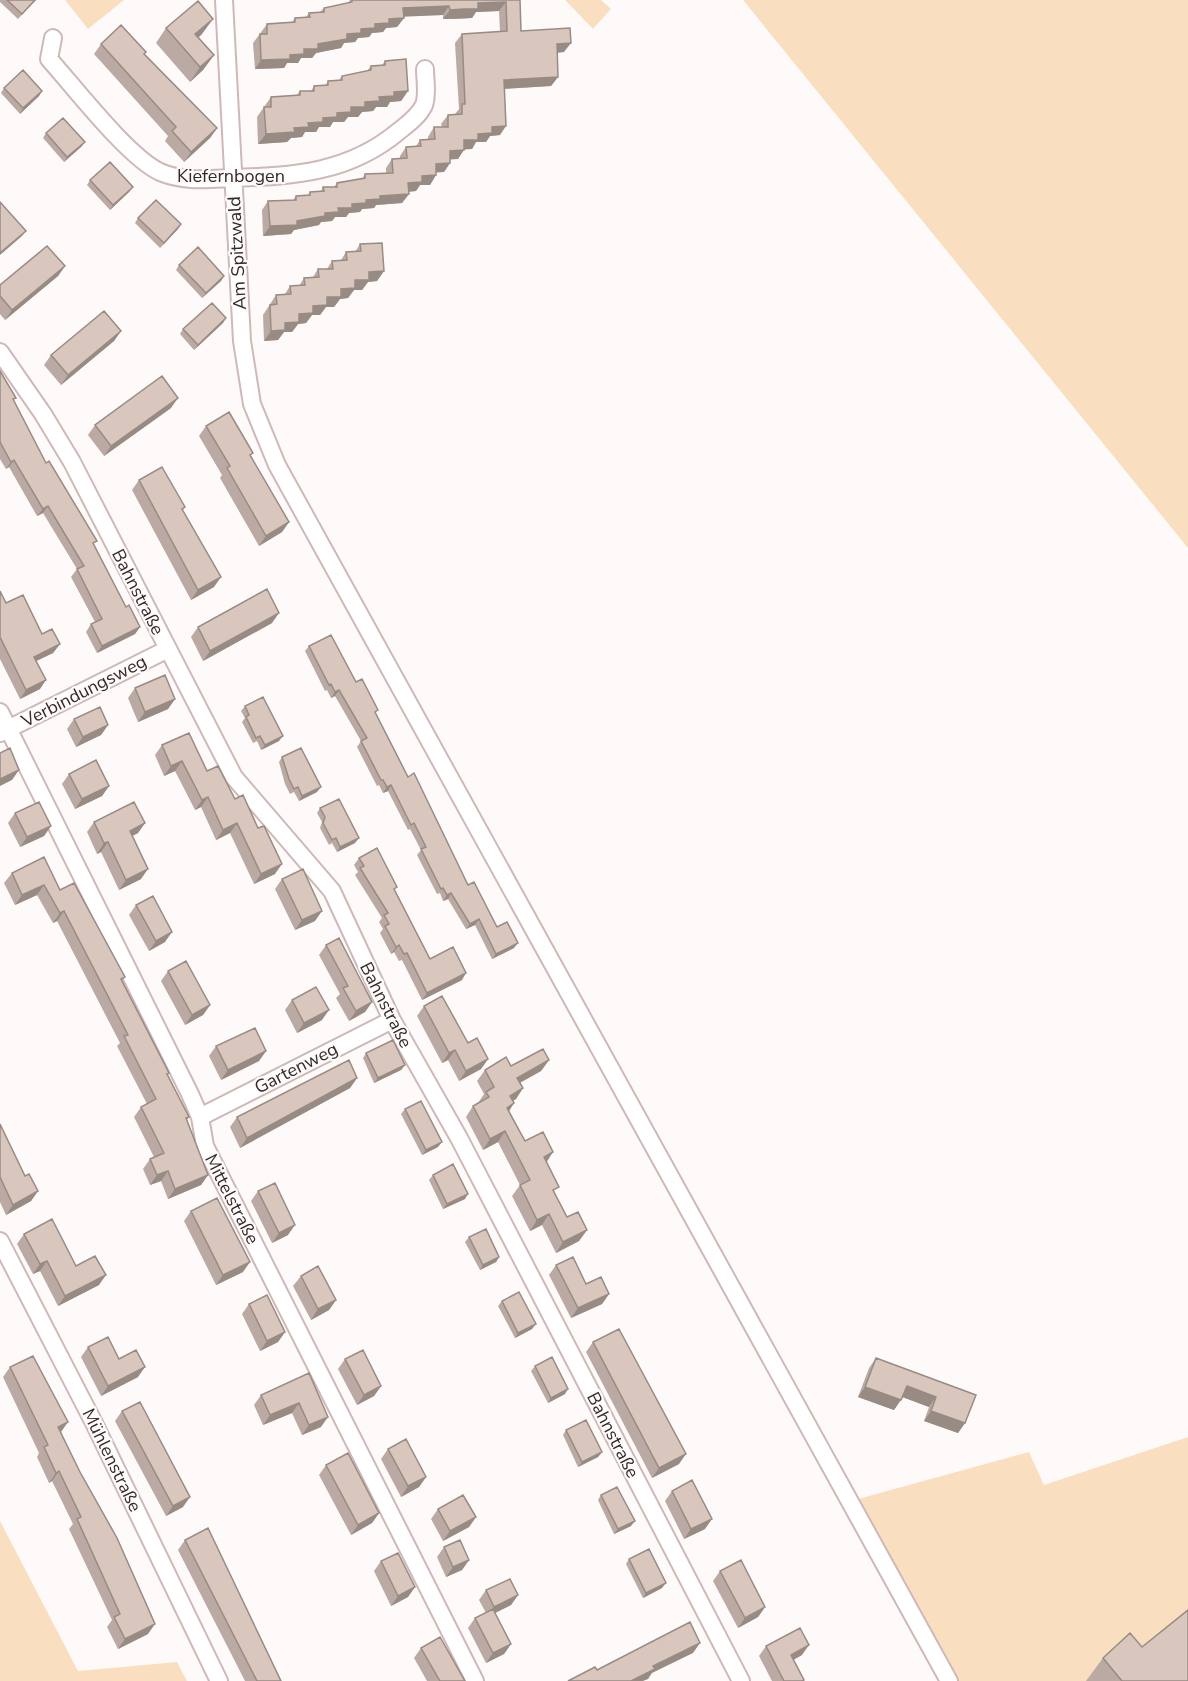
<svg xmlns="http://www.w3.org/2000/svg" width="1188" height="1681" font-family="'Nunito Sans',sans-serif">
<rect width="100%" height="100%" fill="#fffafa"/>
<path fill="#f9dfbf" d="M 65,0 L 124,0 L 88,29 Z
M 565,0 L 601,0 L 611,9 L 593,29 Z
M 743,0 L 1188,0 L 1188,548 Z
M 1188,1437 L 1188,1681 L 958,1681 L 858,1499 L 1029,1452 L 1044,1485 Z
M 0,1521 L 78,1671 L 177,1662 L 187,1681 L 0,1681 Z"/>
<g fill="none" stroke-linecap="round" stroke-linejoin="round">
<defs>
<path id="minor" d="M 224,0 L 242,341 L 252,404 L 277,465 L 949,1681
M 53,38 L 49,59 C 75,88 128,157 160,172 C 183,182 208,179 232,178 C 294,176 349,173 399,131 C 408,124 419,116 424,105 C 428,94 425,80 425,69
M 0,352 L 43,414 L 72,462 L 234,777 L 332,891 L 392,1020 L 459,1138 L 741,1681
M 0,712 L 190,1094 L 200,1117 L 205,1146 L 475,1681
M 0,733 L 168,649
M 200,1117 L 392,1020
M 0,1241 L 94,1423 L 219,1681"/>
</defs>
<use href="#minor" stroke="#ceb9b8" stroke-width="20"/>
<use href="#minor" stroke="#fff" stroke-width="16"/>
</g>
<path fill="#bbaaa3" d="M 0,0 L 36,0 L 18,19 L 0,2 Z
M 350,0 L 520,0 L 521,31 L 564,52 L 557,53 L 558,77 L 551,86 L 505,89 L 500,135 L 490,136 L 486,142 L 476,142 L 472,149 L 464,149 L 458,159 L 450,159 L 450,163 L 444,172 L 436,172 L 436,175 L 430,185 L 420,185 L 416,191 L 408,192 L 409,194 L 402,203 L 376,205 L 374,208 L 362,209 L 360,212 L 349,213 L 346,217 L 335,217 L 332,221 L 321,222 L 319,225 L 294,230 L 291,234 L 263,236 L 262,210 L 268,201 L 293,200 L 296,196 L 307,196 L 310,192 L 321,191 L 323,187 L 334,187 L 337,183 L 362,179 L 365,174 L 386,173 L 386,168 L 392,159 L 400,158 L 400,156 L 406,147 L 416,146 L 420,140 L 428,140 L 428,137 L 434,127 L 442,127 L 441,124 L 448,115 L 455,114 L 459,109 L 455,43 L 462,34 L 500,32 L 499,11 L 476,12 L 472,18 L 458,19 L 443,19 L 443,15 L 404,16 L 404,18 L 397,27 L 386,28 L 383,32 L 372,33 L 369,37 L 358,38 L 355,42 L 344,43 L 341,48 L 316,53 L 312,58 L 301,58 L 298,63 L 287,63 L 284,68 L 255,69 L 253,43 L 267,24 L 292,22 L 295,18 L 306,17 L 309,13 L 320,12 L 324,8 L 348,3 Z
M 166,28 L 202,34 L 198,38 L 214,55 L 203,70 L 190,82 L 156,43 Z
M 101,44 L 145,54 L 217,128 L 210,138 L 184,162 L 165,141 L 168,136 L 94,54 Z
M 385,61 L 408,91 L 401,101 L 390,102 L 387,107 L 376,107 L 373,111 L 362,112 L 358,117 L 348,117 L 344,122 L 333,122 L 330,127 L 319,127 L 316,132 L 305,132 L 302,137 L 291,138 L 287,142 L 258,144 L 257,117 L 271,97 L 296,96 L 300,91 L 311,91 L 314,86 L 325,86 L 328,81 L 339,80 L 342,76 L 367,71 L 371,66 L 382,65 Z
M 4,88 L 42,91 L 39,96 L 20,114 L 1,93 Z
M 46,133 L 85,142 L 81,147 L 64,162 L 43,138 Z
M 90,180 L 133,187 L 129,192 L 110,210 L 87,185 Z
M 138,218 L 178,229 L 160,248 L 135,223 Z
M 360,244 L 384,271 L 377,281 L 368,282 L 362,290 L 354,290 L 348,298 L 340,299 L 334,307 L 326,307 L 320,315 L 312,315 L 306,323 L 298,324 L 292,332 L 284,332 L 278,340 L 264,341 L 263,315 L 276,295 L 285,294 L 290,286 L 299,286 L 304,278 L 313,277 L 318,269 L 327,269 L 332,261 L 341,260 L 346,252 L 355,252 Z
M 179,265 L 224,276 L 221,281 L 202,298 L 176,270 Z
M 65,266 L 58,276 L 5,320 L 0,314 L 0,285 Z
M 223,323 L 194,350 L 180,334 L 183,329 Z
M 121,331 L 114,341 L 61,385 L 44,365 L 51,355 Z
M 0,371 L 14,401 L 46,463 L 94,545 L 126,607 L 140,627 L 135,634 L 97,653 L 86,632 L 91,624 L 95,622 L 71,577 L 77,569 L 43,513 L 37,516 L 9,467 L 6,469 L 0,459 Z
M 171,408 L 104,456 L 88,435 L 95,425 Z
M 206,426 L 253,453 L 250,456 L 289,522 L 282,532 L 259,546 L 220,478 L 222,475 L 199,436 Z
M 139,480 L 185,507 L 183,510 L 214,587 L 191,600 L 132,490 Z
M 0,591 L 6,603 L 42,634 L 60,644 L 53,653 L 36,661 L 40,689 L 20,699 L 0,659 Z
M 272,623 L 203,661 L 191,637 L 198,627 Z
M 309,646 L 356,682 L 376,714 L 408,777 L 468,885 L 497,927 L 514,948 L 492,959 L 475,925 L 466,929 L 448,899 L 443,901 L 440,893 L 437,894 L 417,855 L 421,850 L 410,829 L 408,830 L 388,791 L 383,793 L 379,785 L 377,786 L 357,747 L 361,741 L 335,696 L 331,698 L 327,690 L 325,691 L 305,651 Z
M 135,688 L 175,699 L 168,709 L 138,722 L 128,698 Z
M 245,706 L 279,741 L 261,750 L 257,741 L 253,743 L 242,722 L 245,718 L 241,711 Z
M 74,719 L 108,725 L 101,735 L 76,747 L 67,729 Z
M 162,745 L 207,771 L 235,799 L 275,874 L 254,884 L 230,833 L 216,840 L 201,807 L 195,810 L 175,771 L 164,776 L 155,755 Z
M 282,757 L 317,792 L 299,801 L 294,792 L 290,794 L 285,784 L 279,762 Z
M 69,774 L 109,786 L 102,796 L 75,809 L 62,784 Z
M 320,808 L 355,843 L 337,852 L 332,843 L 329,845 L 320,828 L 322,822 L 317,813 Z
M 15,813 L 51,826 L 44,836 L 20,847 L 8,823 Z
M 94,822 L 145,823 L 138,833 L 132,836 L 141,879 L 119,890 L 101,852 L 97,854 L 87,832 Z
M 359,858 L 395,890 L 430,959 L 462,980 L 422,1000 L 402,960 L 399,961 L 394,952 L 391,954 L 380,933 L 383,929 L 379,922 L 382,918 L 355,875 L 358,872 L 354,865 Z
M 12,873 L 60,890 L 125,977 L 122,981 L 169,1073 L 168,1075 L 189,1117 L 187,1120 L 208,1175 L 201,1185 L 168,1199 L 161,1181 L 150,1185 L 143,1169 L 150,1159 L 154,1157 L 134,1117 L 141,1107 L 147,1104 L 117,1046 L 120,1043 L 57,921 L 53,923 L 37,895 L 15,905 L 4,883 Z
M 282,879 L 315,921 L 295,930 L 275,889 Z
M 136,905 L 165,942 L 149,951 L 129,915 Z
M 326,945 L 372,1002 L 365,1012 L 349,1021 L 336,998 L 340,994 L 319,955 Z
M 168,971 L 210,1005 L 203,1015 L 185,1025 L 161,981 Z
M 292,1000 L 322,1020 L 297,1033 L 285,1010 Z
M 424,1006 L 488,1059 L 481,1069 L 459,1081 L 448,1060 L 442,1063 L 417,1016 Z
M 216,1046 L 266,1051 L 259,1061 L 221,1080 L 209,1056 Z
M 366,1053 L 405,1065 L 401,1070 L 374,1083 L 363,1058 Z
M 549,1060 L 541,1071 L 520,1083 L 523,1088 L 516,1099 L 513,1101 L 514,1103 L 509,1111 L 525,1141 L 546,1162 L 555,1194 L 567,1217 L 587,1230 L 579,1241 L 556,1253 L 542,1225 L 530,1231 L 512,1196 L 520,1185 L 498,1142 L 483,1150 L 466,1117 L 473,1106 L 478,1103 L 484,1094 L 477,1081 L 485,1070 Z
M 357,1078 L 350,1088 L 240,1148 L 230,1127 L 237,1117 Z
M 405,1109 L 438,1147 L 422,1155 L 401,1114 Z
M 0,1124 L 25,1176 L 38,1191 L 31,1201 L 6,1215 L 0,1202 Z
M 433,1175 L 465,1199 L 443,1209 L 429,1180 Z
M 258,1191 L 288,1235 L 272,1243 L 251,1201 Z
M 191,1211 L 243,1272 L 216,1285 L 184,1221 Z
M 24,1234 L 76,1266 L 99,1285 L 58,1306 L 40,1271 L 33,1274 L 17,1244 Z
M 469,1237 L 499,1257 L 496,1262 L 480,1270 L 465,1242 Z
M 556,1265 L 586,1284 L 609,1294 L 602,1304 L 571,1318 L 549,1275 Z
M 301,1276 L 336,1300 L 329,1310 L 311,1320 L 293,1286 Z
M 502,1301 L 532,1329 L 515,1338 L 498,1306 Z
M 249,1304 L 285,1332 L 278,1342 L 260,1351 L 242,1314 Z
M 593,1342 L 679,1464 L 652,1478 L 586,1352 Z
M 88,1347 L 119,1359 L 138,1377 L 101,1396 L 81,1357 Z
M 876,1358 L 976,1395 L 965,1423 L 958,1433 L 924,1421 L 929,1407 L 902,1397 L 894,1410 L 858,1397 L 869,1368 Z
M 345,1359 L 381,1386 L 374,1396 L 357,1405 L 338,1369 Z
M 535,1366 L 565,1394 L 548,1403 L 531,1371 Z
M 10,1367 L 61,1432 L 148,1634 L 118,1649 L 107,1627 L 112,1620 L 69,1529 L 73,1524 L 52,1481 L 49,1483 L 37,1457 L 39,1453 L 3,1377 Z
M 309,1373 L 321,1427 L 302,1435 L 292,1413 L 263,1425 L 254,1405 L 261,1395 Z
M 122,1411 L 183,1507 L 166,1516 L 115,1421 Z
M 566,1430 L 602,1452 L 598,1457 L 578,1467 L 563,1435 Z
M 388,1449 L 426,1477 L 419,1487 L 401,1497 L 381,1459 Z
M 326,1465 L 379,1513 L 372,1523 L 351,1535 L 319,1475 Z
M 672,1491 L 705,1529 L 684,1539 L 665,1501 Z
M 601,1495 L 631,1526 L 614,1534 L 598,1500 Z
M 438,1509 L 476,1517 L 469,1527 L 443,1541 L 431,1519 Z
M 185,1540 L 281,1681 L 245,1681 L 178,1550 Z
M 444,1547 L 469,1560 L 462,1570 L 446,1577 L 437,1557 Z
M 629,1559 L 662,1588 L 643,1598 L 626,1564 Z
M 381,1561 L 415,1587 L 408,1597 L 391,1606 L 374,1571 Z
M 720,1571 L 765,1607 L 758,1617 L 738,1628 L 713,1581 Z
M 486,1590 L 518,1595 L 511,1605 L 495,1613 L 511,1644 L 504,1654 L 486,1663 L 468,1628 L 475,1618 L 486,1613 L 479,1600 Z
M 766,1646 L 802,1655 L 793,1660 L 804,1680 L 803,1681 L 772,1681 L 759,1656 Z
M 1142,1647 L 1188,1681 L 1086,1681 L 1103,1658 Z
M 421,1648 L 465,1681 L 427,1681 L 414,1658 Z"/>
<path fill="#988b84" d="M 506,2 L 499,11 L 476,12 L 472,18 L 443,19 L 450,10 L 478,3 Z
M 449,6 L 443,15 L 397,17 L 403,8 Z
M 404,18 L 397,27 L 386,28 L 383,32 L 372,33 L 369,37 L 358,38 L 355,42 L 344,43 L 341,48 L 316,53 L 312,58 L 301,58 L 298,63 L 287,63 L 284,68 L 255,69 L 261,60 L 290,55 L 389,19 Z
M 213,19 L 202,34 L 185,49 L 195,34 Z
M 571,43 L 564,52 L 550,53 L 557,44 Z
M 214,55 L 203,70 L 190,82 L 200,67 Z
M 558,77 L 551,86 L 498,89 L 504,80 Z
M 42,91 L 39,96 L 20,114 L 23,108 Z
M 408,91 L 401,101 L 390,102 L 387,107 L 376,107 L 373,111 L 362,112 L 358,117 L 348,117 L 344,122 L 333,122 L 330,127 L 319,127 L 316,132 L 305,132 L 302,137 L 291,138 L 287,142 L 258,144 L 266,134 L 294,128 L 394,92 Z
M 506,126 L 500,135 L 490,136 L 486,142 L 476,142 L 472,149 L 457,150 L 464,140 L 492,127 Z
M 217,128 L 210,138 L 184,162 L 191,152 Z
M 85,142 L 81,147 L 64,162 L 67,157 Z
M 464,150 L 458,159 L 443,160 L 450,151 Z
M 450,163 L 444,172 L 429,173 L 436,164 Z
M 436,175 L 430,185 L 420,185 L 416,191 L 402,192 L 408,183 L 422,176 Z
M 133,187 L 129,192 L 110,210 L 113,205 Z
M 409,194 L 402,203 L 376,205 L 374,208 L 362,209 L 360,212 L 349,213 L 346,217 L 335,217 L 332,221 L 321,222 L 319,225 L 294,230 L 291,234 L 263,236 L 270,226 L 297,221 L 380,196 Z
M 181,224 L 178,229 L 160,248 L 164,243 Z
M 26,231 L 22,236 L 0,255 L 0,253 Z
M 65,266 L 58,276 L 5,320 L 12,310 Z
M 384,271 L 377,281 L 368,282 L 362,290 L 354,290 L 348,298 L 340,299 L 334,307 L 326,307 L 320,315 L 312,315 L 306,323 L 298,324 L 292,332 L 284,332 L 278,340 L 264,341 L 271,331 L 369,272 Z
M 224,276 L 221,281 L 202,298 L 206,293 Z
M 226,318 L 223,323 L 194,350 L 198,345 Z
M 121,331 L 114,341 L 61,385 L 68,375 Z
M 178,398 L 171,408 L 104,456 L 111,446 Z
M 14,460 L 9,467 L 6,469 L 11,462 Z
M 48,506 L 43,513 L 37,516 L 43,509 Z
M 289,522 L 282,532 L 259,546 L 266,536 Z
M 221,577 L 214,587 L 191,600 L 198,590 Z
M 279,613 L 272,623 L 203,661 L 210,651 Z
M 140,627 L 135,634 L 97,653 L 102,646 Z
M 60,644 L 53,653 L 28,665 L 34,657 Z
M 46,680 L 40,689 L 20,699 L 26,690 Z
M 339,690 L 335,696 L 331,698 L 335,692 Z
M 175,699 L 168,709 L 138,722 L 145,712 Z
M 108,725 L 101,735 L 76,747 L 83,737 Z
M 283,736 L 279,741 L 261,750 L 265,745 Z
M 182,761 L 175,771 L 164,776 L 171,766 Z
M 19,770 L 12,780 L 0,786 L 0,779 Z
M 391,785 L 388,791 L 383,793 L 387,787 Z
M 109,786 L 102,796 L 75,809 L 82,799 Z
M 321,787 L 317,792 L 299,801 L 302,796 Z
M 208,797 L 201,807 L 195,810 L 202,800 Z
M 145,823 L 138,833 L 123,841 L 130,831 Z
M 237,823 L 230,833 L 216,840 L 223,830 Z
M 51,826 L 44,836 L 20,847 L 27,837 Z
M 359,838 L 355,843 L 337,852 L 340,847 Z
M 108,842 L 101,852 L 97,854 L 104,843 Z
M 282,864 L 275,874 L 254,884 L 261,874 Z
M 148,869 L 141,879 L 119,890 L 126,880 Z
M 44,885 L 37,895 L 15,905 L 22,895 Z
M 451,893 L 448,899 L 443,901 L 447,895 Z
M 64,911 L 57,921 L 53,923 L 60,913 Z
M 322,911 L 315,921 L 295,930 L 302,920 Z
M 479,919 L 475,925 L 466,929 L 470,924 Z
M 172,932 L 165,942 L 149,951 L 156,941 Z
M 518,943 L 514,948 L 492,959 L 496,954 Z
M 399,945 L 394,952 L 391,954 L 396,947 Z
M 466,973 L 462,980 L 422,1000 L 427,993 Z
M 372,1002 L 365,1012 L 349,1021 L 356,1011 Z
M 210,1005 L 203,1015 L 185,1025 L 192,1015 Z
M 329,1010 L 322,1020 L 297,1033 L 304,1023 Z
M 455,1050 L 448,1060 L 442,1063 L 449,1053 Z
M 266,1051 L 259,1061 L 221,1080 L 228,1070 Z
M 488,1059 L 481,1069 L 459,1081 L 466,1071 Z
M 549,1060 L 541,1071 L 510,1088 L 517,1078 Z
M 405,1065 L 401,1070 L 374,1083 L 378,1078 Z
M 357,1078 L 350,1088 L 240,1148 L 247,1138 Z
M 523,1088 L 516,1099 L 503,1107 L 510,1096 Z
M 514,1103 L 507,1114 L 507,1108 Z
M 505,1131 L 498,1142 L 483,1150 L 490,1139 Z
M 442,1142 L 438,1147 L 422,1155 L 426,1150 Z
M 553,1152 L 546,1163 L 544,1157 Z
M 168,1171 L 161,1181 L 150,1185 L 157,1175 Z
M 208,1175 L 201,1185 L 168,1199 L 175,1189 Z
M 38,1191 L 31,1201 L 6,1215 L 13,1205 Z
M 468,1194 L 465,1199 L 443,1209 L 447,1204 Z
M 549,1214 L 542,1225 L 530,1231 L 537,1220 Z
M 295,1225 L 288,1235 L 272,1243 L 279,1233 Z
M 587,1230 L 579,1241 L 556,1253 L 563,1242 Z
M 499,1257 L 496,1262 L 480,1270 L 483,1265 Z
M 47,1261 L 40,1271 L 33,1274 L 40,1264 Z
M 250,1262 L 243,1272 L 216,1285 L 223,1275 Z
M 106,1275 L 99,1285 L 58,1306 L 65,1296 Z
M 609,1294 L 602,1304 L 571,1318 L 578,1308 Z
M 336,1300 L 329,1310 L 311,1320 L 318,1309 Z
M 536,1324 L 532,1329 L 515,1338 L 518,1333 Z
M 285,1332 L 278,1342 L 260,1351 L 267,1341 Z
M 145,1367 L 138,1377 L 101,1396 L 108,1386 Z
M 381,1386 L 374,1396 L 357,1405 L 364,1395 Z
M 907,1386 L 936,1397 L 929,1407 L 900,1396 Z
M 865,1387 L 901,1400 L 894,1410 L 858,1397 Z
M 568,1389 L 565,1394 L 548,1403 L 551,1398 Z
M 299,1403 L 292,1413 L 263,1425 L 270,1415 Z
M 931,1411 L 965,1423 L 958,1433 L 924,1421 Z
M 328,1417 L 321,1427 L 302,1435 L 309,1425 Z
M 68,1422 L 61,1432 L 58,1427 Z
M 602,1452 L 598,1457 L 578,1467 L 582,1462 Z
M 686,1454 L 679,1464 L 652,1478 L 659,1468 Z
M 59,1471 L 52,1481 L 49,1483 L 56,1473 Z
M 426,1477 L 419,1487 L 401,1497 L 408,1486 Z
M 190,1497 L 183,1507 L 166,1516 L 173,1506 Z
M 379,1513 L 372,1523 L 351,1535 L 358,1525 Z
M 476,1517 L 469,1527 L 443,1541 L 450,1531 Z
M 712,1519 L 705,1529 L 684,1539 L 691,1529 Z
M 635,1521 L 631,1526 L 614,1534 L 618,1529 Z
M 469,1560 L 462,1570 L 446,1577 L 453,1567 Z
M 666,1583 L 662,1588 L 643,1598 L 646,1593 Z
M 415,1587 L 408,1597 L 391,1606 L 398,1596 Z
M 518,1595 L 511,1605 L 487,1617 L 494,1607 Z
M 765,1607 L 758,1617 L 738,1628 L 745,1618 Z
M 155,1624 L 148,1634 L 118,1649 L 125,1639 Z
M 700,1643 L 693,1653 L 652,1673 L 648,1679 L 643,1681 L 631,1681 L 653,1666 Z
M 511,1644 L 504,1654 L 486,1663 L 493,1653 Z
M 809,1645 L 802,1655 L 784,1665 L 791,1655 Z"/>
<path fill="#d9c6bd" stroke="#988b84" stroke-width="1.5" d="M 7,0 L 35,0 L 22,14 Z
M 352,0 L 520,0 L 521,31 L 570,28 L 571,43 L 557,44 L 558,77 L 504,80 L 506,126 L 492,127 L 492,133 L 478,134 L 478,140 L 464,140 L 464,150 L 450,151 L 450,163 L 436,164 L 436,175 L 422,176 L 422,182 L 408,183 L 409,194 L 380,196 L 380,199 L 366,200 L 366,203 L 352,204 L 352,208 L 338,208 L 339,212 L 325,213 L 325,216 L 297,221 L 297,225 L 270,226 L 268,201 L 296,200 L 296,196 L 310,195 L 310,192 L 324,191 L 323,187 L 337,187 L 337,183 L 365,178 L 365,174 L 393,173 L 392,159 L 407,158 L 406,147 L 421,146 L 420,140 L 435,139 L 434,127 L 448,127 L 448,115 L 462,114 L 462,104 L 465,104 L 462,34 L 507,31 L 506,2 L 478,3 L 478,9 L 464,9 L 450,10 L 449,6 L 403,8 L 404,18 L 389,19 L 389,23 L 375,24 L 375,28 L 361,29 L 361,33 L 347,34 L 347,39 L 318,44 L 318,49 L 304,49 L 304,54 L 290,55 L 290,59 L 261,60 L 260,34 L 267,34 L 267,24 L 295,22 L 295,18 L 310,17 L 309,13 L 324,12 L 324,8 L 352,2 Z
M 198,1 L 213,19 L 195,34 L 214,55 L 200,67 L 166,28 Z
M 121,25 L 146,52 L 144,54 L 217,128 L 191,152 L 172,131 L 176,127 L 101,44 Z
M 406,59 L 408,91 L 394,92 L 394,96 L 379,97 L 380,101 L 365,102 L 365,107 L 351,107 L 351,112 L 337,113 L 337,117 L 323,118 L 323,122 L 308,123 L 309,127 L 294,128 L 295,132 L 266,134 L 264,107 L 271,107 L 271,97 L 300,95 L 300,91 L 314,91 L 314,86 L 328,85 L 328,81 L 342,80 L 342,76 L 371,70 L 371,66 L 385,65 L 385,61 Z
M 23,70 L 42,91 L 23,108 L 4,88 Z
M 63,118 L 85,142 L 67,157 L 46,133 Z
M 110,162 L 133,187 L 113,205 L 90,180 Z
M 156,200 L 181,224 L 164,243 L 138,218 Z
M 0,202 L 26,231 L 0,253 Z
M 382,243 L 384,271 L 369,272 L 369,280 L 355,280 L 355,288 L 341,289 L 341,297 L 327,297 L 327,305 L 313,306 L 313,313 L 299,314 L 299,322 L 285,323 L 285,330 L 271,331 L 270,305 L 277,304 L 276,295 L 291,294 L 290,286 L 305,285 L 304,278 L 319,277 L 318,269 L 333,269 L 332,261 L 347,260 L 346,252 L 361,251 L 360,244 Z
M 47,246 L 65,266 L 12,310 L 0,296 L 0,285 Z
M 198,247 L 224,276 L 206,293 L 179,265 Z
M 212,303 L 226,318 L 198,345 L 183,329 Z
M 104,311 L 121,331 L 68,375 L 51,355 Z
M 0,371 L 16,398 L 13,399 L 46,463 L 49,461 L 97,541 L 93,543 L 126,607 L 129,605 L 140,627 L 102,646 L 91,624 L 102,619 L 77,569 L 84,566 L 48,506 L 43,509 L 14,460 L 11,462 L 0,442 Z
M 162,376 L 178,398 L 111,446 L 95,425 Z
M 229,412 L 253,453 L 250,455 L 289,522 L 266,536 L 227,468 L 230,466 L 206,426 Z
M 162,467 L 185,507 L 182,509 L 221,577 L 198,590 L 139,480 Z
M 267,589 L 279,613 L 210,651 L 198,627 Z
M 0,591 L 6,603 L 23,595 L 42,634 L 52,629 L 60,644 L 34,657 L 46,680 L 26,690 L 0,637 Z
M 331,635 L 356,682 L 362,679 L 378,710 L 375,712 L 408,777 L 414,773 L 468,885 L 474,882 L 497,927 L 507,922 L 518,943 L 496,954 L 479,919 L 470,924 L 451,893 L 447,895 L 443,888 L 441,889 L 421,849 L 426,847 L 414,823 L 411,825 L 391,785 L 387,787 L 383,780 L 381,780 L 361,741 L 367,738 L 339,690 L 335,692 L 331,684 L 329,685 L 309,646 Z
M 165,675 L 175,699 L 145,712 L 135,688 Z
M 263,697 L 283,736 L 265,745 L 260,736 L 256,738 L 246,717 L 249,715 L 245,706 Z
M 100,707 L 108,725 L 83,737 L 74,719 Z
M 189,733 L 207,771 L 218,766 L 235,799 L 243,795 L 258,828 L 264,826 L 282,864 L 261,874 L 237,823 L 223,830 L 208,797 L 202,800 L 182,761 L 171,766 L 162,745 Z
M 10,748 L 19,770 L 0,779 L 0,753 Z
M 301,748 L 321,787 L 302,796 L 298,787 L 294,789 L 289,779 L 282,757 Z
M 96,760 L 109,786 L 82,799 L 69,774 Z
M 339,799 L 359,838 L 340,847 L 336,838 L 332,840 L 323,823 L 325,817 L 320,808 Z
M 39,802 L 51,826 L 27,837 L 15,813 Z
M 134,802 L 145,823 L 130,831 L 148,869 L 126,880 L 108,842 L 104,843 L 94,822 Z
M 377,848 L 397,887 L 394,889 L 430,959 L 453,947 L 466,973 L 427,993 L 407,953 L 404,954 L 399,945 L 396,947 L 385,926 L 389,924 L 384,915 L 388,913 L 360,868 L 364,866 L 359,858 Z
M 44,857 L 60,890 L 74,883 L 125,977 L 121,979 L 169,1073 L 167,1074 L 189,1117 L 186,1118 L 208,1175 L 175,1189 L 168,1171 L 157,1175 L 150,1159 L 164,1153 L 141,1107 L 156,1099 L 124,1036 L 128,1035 L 64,911 L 60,913 L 44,885 L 22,895 L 12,873 Z
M 303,869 L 322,911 L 302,920 L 282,879 Z
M 153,896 L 172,932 L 156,941 L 136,905 Z
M 339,938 L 372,1002 L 356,1011 L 343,988 L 348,986 L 326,945 Z
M 186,961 L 210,1005 L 192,1015 L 168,971 Z
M 316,987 L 329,1010 L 304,1023 L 292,1000 Z
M 442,996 L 468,1043 L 477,1038 L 488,1059 L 466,1071 L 455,1050 L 449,1053 L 424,1006 Z
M 255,1028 L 266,1051 L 228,1070 L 216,1046 Z
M 393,1040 L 405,1065 L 378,1078 L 366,1053 Z
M 543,1049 L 549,1060 L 517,1078 L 523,1088 L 510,1096 L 514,1103 L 507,1108 L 525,1141 L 543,1132 L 553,1152 L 544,1157 L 559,1187 L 553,1190 L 567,1217 L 578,1212 L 587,1230 L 563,1242 L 549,1214 L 537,1220 L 520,1185 L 530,1180 L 505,1131 L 490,1139 L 473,1106 L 489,1097 L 486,1092 L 494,1087 L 485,1070 L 506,1057 L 511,1066 Z
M 349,1060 L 357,1078 L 247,1138 L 237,1117 Z
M 421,1101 L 442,1142 L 426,1150 L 405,1109 Z
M 0,1124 L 25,1176 L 29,1174 L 38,1191 L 13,1205 L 0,1177 Z
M 453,1164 L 468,1194 L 447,1204 L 433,1175 Z
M 275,1183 L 295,1225 L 279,1233 L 258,1191 Z
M 217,1198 L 250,1262 L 223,1275 L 191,1211 Z
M 52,1219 L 76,1266 L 95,1256 L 106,1275 L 65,1296 L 47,1261 L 40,1264 L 24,1234 Z
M 486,1229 L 499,1257 L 483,1265 L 469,1237 Z
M 573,1257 L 586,1284 L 601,1277 L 609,1294 L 578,1308 L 556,1265 Z
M 318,1266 L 336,1300 L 318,1309 L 301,1276 Z
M 519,1292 L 536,1324 L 518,1333 L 502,1301 Z
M 267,1295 L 285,1332 L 267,1341 L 249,1304 Z
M 619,1329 L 686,1454 L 659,1468 L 593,1342 Z
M 108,1337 L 119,1359 L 136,1350 L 145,1367 L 108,1386 L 88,1347 Z
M 363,1350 L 381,1386 L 364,1395 L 345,1359 Z
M 33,1356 L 68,1422 L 58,1427 L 80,1472 L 117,1538 L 155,1624 L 125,1639 L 114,1617 L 120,1614 L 77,1519 L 81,1517 L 59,1471 L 56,1473 L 44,1447 L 48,1445 L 10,1367 Z
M 552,1357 L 568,1389 L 551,1398 L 535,1366 Z
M 876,1358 L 976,1395 L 965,1423 L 931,1411 L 936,1397 L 907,1386 L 901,1400 L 865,1387 Z
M 309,1373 L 328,1417 L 309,1425 L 299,1403 L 270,1415 L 261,1395 Z
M 140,1402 L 190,1497 L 173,1506 L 122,1411 Z
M 586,1420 L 602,1452 L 582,1462 L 566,1430 Z
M 406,1439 L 426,1477 L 408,1486 L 388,1449 Z
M 348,1453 L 379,1513 L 358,1525 L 326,1465 Z
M 692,1480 L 712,1519 L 691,1529 L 672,1491 Z
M 617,1487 L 635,1521 L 618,1529 L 601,1495 Z
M 463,1495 L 476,1517 L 450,1531 L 438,1509 Z
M 208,1528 L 281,1681 L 257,1681 L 185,1540 Z
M 460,1540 L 469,1560 L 453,1567 L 444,1547 Z
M 649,1549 L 666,1583 L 646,1593 L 629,1559 Z
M 398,1553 L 415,1587 L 398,1596 L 381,1561 Z
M 741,1560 L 765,1607 L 745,1618 L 720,1571 Z
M 510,1579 L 518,1595 L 494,1607 L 486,1590 Z
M 493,1609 L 511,1644 L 493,1653 L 475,1618 Z
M 1188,1610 L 1188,1681 L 1122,1681 L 1103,1658 L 1130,1633 L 1142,1647 Z
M 690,1622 L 700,1643 L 653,1666 L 655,1669 L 631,1681 L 568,1681 L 595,1667 L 597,1670 Z
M 800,1628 L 809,1645 L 791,1655 L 804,1680 L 802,1681 L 784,1681 L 766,1646 Z
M 440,1637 L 465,1681 L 440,1681 L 421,1648 Z"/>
<g text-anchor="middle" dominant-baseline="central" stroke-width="4.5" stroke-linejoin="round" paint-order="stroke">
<g font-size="18" fill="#322a2a" stroke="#fffafa">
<text x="231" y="176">Kiefernbogen</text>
<text transform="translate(237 253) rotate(-93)">Am Spitzwald</text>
<text transform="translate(138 592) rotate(63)">Bahnstraße</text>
<text transform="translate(84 691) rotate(-27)">Verbindungsweg</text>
<text transform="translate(386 1005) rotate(63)">Bahnstraße</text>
<text transform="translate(296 1068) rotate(-27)">Gartenweg</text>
<text transform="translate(232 1199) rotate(63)">Mittelstraße</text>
<text transform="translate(613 1435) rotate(63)">Bahnstraße</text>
<text transform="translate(112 1460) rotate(64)">Mühlenstraße</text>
</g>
</g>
</svg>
